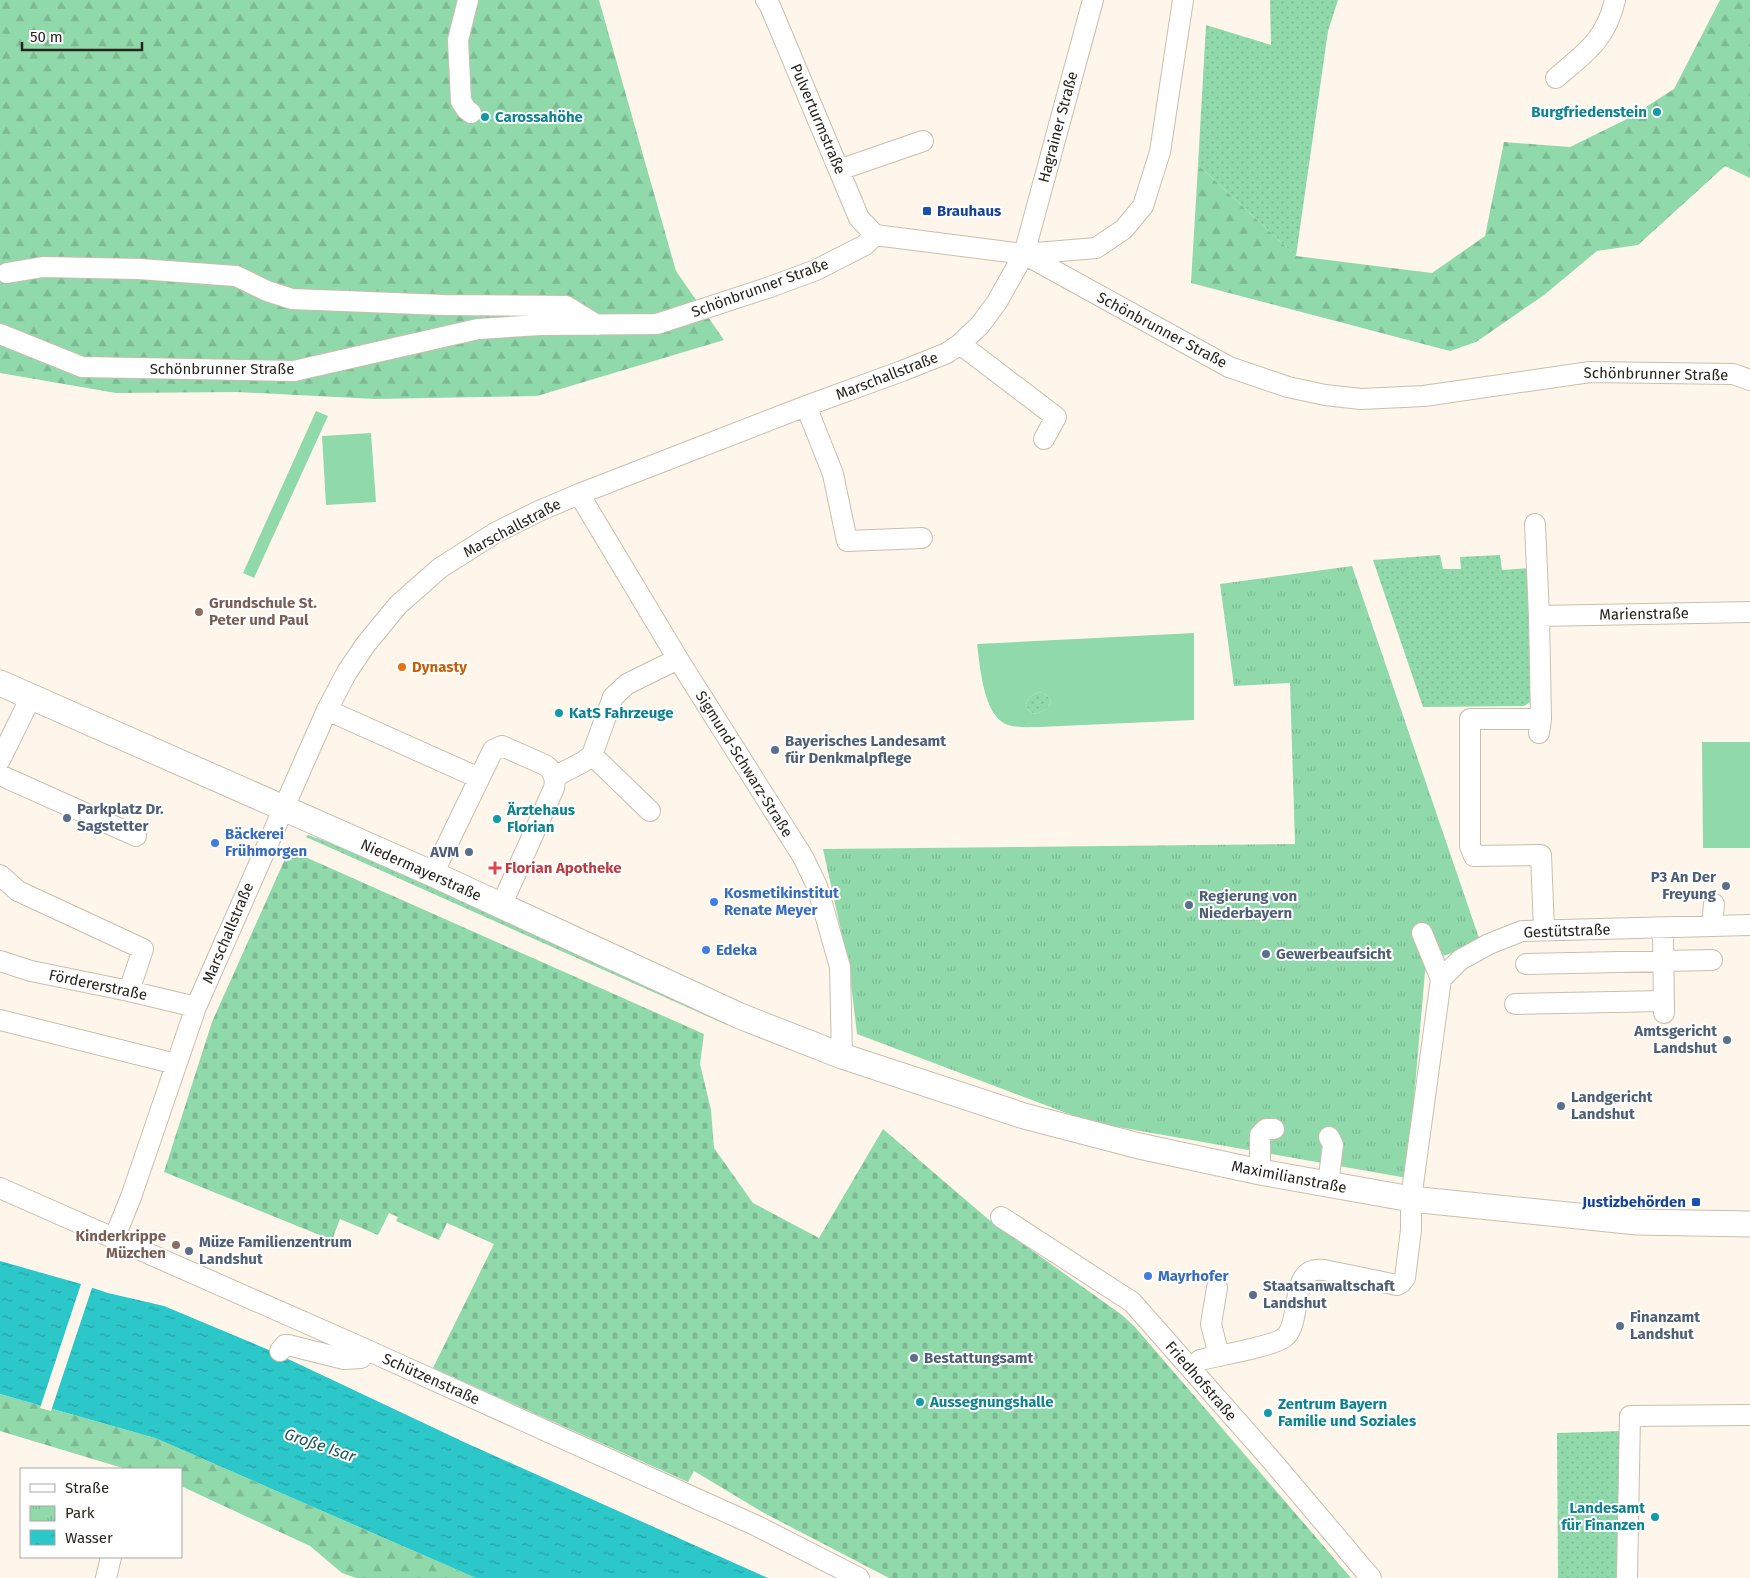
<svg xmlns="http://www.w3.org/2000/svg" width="1750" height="1578" font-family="'Fira Sans',sans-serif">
<defs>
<pattern id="grass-dots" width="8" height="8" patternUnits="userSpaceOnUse" patternTransform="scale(1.25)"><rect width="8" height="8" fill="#90d9ab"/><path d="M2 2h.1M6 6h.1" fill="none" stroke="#7cba93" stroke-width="1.8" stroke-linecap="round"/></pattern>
<pattern id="forest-firs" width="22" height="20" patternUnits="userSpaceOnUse" patternTransform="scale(1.25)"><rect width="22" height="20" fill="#90d9ab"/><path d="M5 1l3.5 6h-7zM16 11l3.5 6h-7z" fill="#7cba93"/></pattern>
<pattern id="cemetery-stones" width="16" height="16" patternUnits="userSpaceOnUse" patternTransform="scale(1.25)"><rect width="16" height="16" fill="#90d9ab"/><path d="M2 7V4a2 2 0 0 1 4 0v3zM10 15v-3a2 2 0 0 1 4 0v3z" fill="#7cba93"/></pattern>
<pattern id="park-tufts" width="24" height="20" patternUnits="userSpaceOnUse" patternTransform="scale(1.25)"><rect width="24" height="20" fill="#90d9ab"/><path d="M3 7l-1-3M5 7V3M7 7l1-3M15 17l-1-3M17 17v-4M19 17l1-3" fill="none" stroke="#7cba93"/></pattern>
<pattern id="water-ripples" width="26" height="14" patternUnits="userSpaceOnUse" patternTransform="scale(1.25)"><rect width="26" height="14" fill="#2cc7c9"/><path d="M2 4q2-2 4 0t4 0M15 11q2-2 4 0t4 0" fill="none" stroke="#26a1a3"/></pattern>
</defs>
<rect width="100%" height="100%" fill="#fef6eb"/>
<path fill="url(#grass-dots)" d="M 1270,0 L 1338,0 L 1328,31 L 1296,256 L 1198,165 L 1206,25 L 1271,45 Z
M 1440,555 L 1443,569 L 1461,569 L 1460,557 L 1500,555 L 1502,570 L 1531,568 L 1532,701 L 1524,706 L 1423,707 L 1373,560 Z
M 1039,692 C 1046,694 1049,696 1051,702 L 1046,710 L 1035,714 L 1029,711 L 1026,706 C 1027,698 1032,695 1039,692 Z
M 308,835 L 345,848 L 684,1000 L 729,1022 L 727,1025 L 306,837 Z
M 1621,1431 L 1621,1578 L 1558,1578 L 1557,1433 Z"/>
<path fill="url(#forest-firs)" d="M 0,0 L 599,0 L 676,271 L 724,340 L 537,396 L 375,399 L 237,392 L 116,393 L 0,373 Z
M 1720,0 L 1750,0 L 1750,178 L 1725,166 L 1638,245 L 1597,251 L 1544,295 L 1476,342 L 1450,351 L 1191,283 L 1198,165 L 1296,256 L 1432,273 L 1485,236 L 1504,142 L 1570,147 L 1627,119 L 1674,89 Z
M 0,1394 L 155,1438 L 476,1578 L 356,1578 L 342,1573 L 310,1546 L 181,1486 L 181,1469 L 126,1469 L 0,1431 Z"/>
<path fill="url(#cemetery-stones)" d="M 294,852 L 704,1034 L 700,1064 L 711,1110 L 714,1148 L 753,1203 L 819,1238 L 883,1129 L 988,1219 L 1122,1315 L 1135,1327 L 1351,1578 L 889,1578 L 764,1513 L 694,1471 L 688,1482 L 433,1368 L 494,1244 L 447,1223 L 439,1240 L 396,1221 L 398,1217 L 389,1213 L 378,1235 L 340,1219 L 332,1240 L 164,1172 L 212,1022 L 285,859 L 288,856 Z"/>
<path fill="url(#park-tufts)" d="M 1352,566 L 1481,944 L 1426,961 L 1407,1178 L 1090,1122 L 857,1034 L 849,967 L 823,849 L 1295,844 L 1290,683 L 1234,686 L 1220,584 Z"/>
<path fill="#90d9ab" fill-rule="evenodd" d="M 316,411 L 328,416 L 254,578 L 243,573 Z
M 371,433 L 376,502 L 326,505 L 322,436 Z
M 1194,633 L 1194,720 L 1039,727 C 1029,727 1018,728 1008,725 C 983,717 980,665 977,644 ZM 1039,692 C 1046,694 1049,696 1051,702 L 1046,710 L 1035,714 L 1029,711 L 1026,706 C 1027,698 1032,695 1039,692 Z
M 1702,742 L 1750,742 L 1750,848 L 1703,848 Z"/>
<path fill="url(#water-ripples)" d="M 0,1261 L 81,1284 L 108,1293 L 164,1306 L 269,1350 L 466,1443 L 768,1578 L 476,1578 L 155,1438 L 0,1394 Z"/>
<path fill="#fef6eb" d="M 82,1281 L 93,1285 L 51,1411 L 40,1408 Z"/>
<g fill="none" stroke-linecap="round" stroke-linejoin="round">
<defs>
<path id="minor" d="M 468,0 L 458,40 L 461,101 L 466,109 L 471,113
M 766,0 L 770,6 L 859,218 L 875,235
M 1556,78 C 1585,53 1606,40 1615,0
M 839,170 L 923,141
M 875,235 L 1024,254 L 1229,367 L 1288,387 L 1325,395 L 1361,399 L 1424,396 L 1590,372 L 1733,374 L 1750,380
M 1024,254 L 1096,248 L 1124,229 L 1143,206 L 1160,152 L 1183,0
M 7,273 L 43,267 L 139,269 L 236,276 L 267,291 L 292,299 L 444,305 L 566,306 L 597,325
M 0,334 L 82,367 L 294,371 L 478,329 L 540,325 L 657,324 L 770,287 L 816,270 L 865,245 L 875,235
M 960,344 L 1056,417 L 1044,439
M 806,406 L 833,474 L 847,541 L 922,538
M 579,494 L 678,659 L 803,857 L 817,886 L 840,967 L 842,1056
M 1535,524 L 1539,616
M 327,710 L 479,778
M 1541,719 L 1470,719 L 1470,846 L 1474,856 L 1541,855 L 1544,929
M 1539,733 L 1541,719 L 1539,616 L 1750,612
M 592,755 L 650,811
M 0,760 L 31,697
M 0,775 L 136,836
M 554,777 L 583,762 L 592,755 L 613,697 L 627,684 L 678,659
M 433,874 L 493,750 L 502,746 L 545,765 C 553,770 556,779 554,788 L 501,906
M 0,875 L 18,891 L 143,949 L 129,991
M 1712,926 L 1714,904
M 1663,928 L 1664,1013
M 1422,933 L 1441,979
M 0,961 L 31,971 L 129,991 L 196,1007
M 1526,964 L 1712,960
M 1515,1004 L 1664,1001
M 0,1020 L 176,1064
M 1260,1172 L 1260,1135 L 1266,1129 L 1274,1129
M 1328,1184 L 1333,1145 L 1329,1137
M 0,1188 L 358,1346 L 757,1526 L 859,1578
M 1001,1217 L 1132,1302 L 1273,1462 L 1371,1578
M 114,1239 L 131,1197 L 196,1007 L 327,710 L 347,672 L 366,644 L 398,605 L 440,568 L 495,533 L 539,511 L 579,494 L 806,406 L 902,371 L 947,353 L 960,344 L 980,325 L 997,302 L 1024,254 L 1093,0
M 1217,1288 L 1211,1324 L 1219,1356
M 280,1351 L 285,1345 L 288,1345 L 344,1359 L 361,1358
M 1191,1369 L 1200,1360 C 1216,1356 1277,1346 1286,1336 C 1303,1318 1288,1265 1324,1270 L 1397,1285 L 1401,1283 L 1405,1278 L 1411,1230 L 1411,1199 L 1441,979 L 1460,960 L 1489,944 L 1522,931 L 1750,925
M 106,1578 L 111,1557
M 1627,1578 L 1630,1416 L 1750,1415"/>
<path id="major" d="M 0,683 L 433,874 L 740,1016 L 842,1056 L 1024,1116 L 1139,1146 L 1260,1172 L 1411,1199 L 1637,1222 L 1750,1224"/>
</defs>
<use href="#minor" stroke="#cabead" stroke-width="22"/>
<use href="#major" stroke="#cabead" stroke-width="27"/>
<use href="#minor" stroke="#fff" stroke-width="20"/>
<use href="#major" stroke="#fff" stroke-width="25"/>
</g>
<g fill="#0f9aa8" stroke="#fff" stroke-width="2">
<circle cx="1657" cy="112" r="5"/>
<circle cx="485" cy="117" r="5"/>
<circle cx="559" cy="713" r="5"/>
<circle cx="497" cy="819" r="5"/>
<circle cx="920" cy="1402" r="5"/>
<circle cx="1268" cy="1413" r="5"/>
<circle cx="1655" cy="1517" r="5"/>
</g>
<g fill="#1a4fb4" stroke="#fff" stroke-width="2">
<rect x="922" y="206" width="10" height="10" rx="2.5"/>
<rect x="1691" y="1197" width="10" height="10" rx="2.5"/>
</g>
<g fill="#8d6e63" stroke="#fff" stroke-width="2">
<circle cx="199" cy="612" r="5"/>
<circle cx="176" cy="1245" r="5"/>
</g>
<circle fill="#e8710a" stroke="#fff" stroke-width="2" cx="402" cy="667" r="5"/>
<g fill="#5c6f8a" stroke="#fff" stroke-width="2">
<circle cx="775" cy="750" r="5"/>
<circle cx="67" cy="818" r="5"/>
<circle cx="469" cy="852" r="5"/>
<circle cx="1726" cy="886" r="5"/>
<circle cx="1189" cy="905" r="5"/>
<circle cx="1266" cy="954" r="5"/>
<circle cx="1727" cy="1040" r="5"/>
<circle cx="1561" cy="1106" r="5"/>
<circle cx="189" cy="1251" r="5"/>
<circle cx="1253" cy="1295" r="5"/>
<circle cx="1620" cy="1326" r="5"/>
<circle cx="914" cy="1358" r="5"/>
</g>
<g fill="#3f7fe0" stroke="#fff" stroke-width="2">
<circle cx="215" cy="843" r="5"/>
<circle cx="714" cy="902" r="5"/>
<circle cx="706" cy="950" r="5"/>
<circle cx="1148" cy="1276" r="5"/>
</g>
<path fill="#e0444e" stroke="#fff" stroke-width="2" d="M492.5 860.5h5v5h5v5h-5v5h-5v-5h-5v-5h5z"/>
<g text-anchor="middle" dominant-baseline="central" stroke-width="4" stroke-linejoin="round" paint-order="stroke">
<g font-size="15" font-weight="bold" fill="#0d838f" stroke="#fff" text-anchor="start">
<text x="1647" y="112" text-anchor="end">Burgfriedenstein</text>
<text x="495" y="117">Carossahöhe</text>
<text x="569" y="713">KatS Fahrzeuge</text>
<text x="507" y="810">Ärztehaus<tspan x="507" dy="17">Florian</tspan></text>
<text x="930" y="1402">Aussegnungshalle</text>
<text x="1278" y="1404">Zentrum Bayern<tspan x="1278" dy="17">Familie und Soziales</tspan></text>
<text x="1645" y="1508" text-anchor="end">Landesamt<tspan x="1645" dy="17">für Finanzen</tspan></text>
</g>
<g font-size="15" fill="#28241d" stroke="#fff">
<text transform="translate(818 119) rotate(67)">Pulverturmstraße</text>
<text transform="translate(1058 127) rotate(-75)">Hagrainer Straße</text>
<text transform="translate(760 288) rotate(-20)">Schönbrunner Straße</text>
<text transform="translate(1162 330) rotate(28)">Schönbrunner Straße</text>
<text x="222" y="369">Schönbrunner Straße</text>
<text transform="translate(1656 374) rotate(1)">Schönbrunner Straße</text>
<text transform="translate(887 376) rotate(-21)">Marschallstraße</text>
<text transform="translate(512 528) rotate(-28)">Marschallstraße</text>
<text transform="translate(1644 614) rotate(-1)">Marienstraße</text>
<text transform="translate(744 764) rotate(58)">Sigmund-Schwarz-Straße</text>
<text transform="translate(421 870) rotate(24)">Niedermayerstraße</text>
<text transform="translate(1567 931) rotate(-2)">Gestütstraße</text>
<text transform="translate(228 933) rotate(-67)">Marschallstraße</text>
<text transform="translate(98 985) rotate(12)">Fördererstraße</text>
<text transform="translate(1289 1177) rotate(11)">Maximilianstraße</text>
<text transform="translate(431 1379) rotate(24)">Schützenstraße</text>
<text transform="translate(1201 1381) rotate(49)">Friedhofstraße</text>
</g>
<g font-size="15" font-weight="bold" fill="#164399" stroke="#fff" text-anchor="start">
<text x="937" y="211">Brauhaus</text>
<text x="1686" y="1202" text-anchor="end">Justizbehörden</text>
</g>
<g font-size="15" font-weight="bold" fill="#785e54" stroke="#fff" text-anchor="start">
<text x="209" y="603">Grundschule St.<tspan x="209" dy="17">Peter und Paul</tspan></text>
<text x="166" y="1236" text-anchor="end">Kinderkrippe<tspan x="166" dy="17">Müzchen</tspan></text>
</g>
<g font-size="15" font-weight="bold" fill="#c56008" stroke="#fff" text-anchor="start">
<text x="412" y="667">Dynasty</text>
</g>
<g font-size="15" font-weight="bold" fill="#4e5e75" stroke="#fff" text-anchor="start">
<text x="785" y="741">Bayerisches Landesamt<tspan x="785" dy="17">für Denkmalpflege</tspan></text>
<text x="77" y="809">Parkplatz Dr.<tspan x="77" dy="17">Sagstetter</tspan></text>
<text x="459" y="852" text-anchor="end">AVM</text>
<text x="1716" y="877" text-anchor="end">P3 An Der<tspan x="1716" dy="17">Freyung</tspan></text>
<text x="1199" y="896">Regierung von<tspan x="1199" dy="17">Niederbayern</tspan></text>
<text x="1276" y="954">Gewerbeaufsicht</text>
<text x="1717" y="1031" text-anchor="end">Amtsgericht<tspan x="1717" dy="17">Landshut</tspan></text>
<text x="1571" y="1097">Landgericht<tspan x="1571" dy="17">Landshut</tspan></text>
<text x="199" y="1242">Müze Familienzentrum<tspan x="199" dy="17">Landshut</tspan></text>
<text x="1263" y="1286">Staatsanwaltschaft<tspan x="1263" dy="17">Landshut</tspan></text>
<text x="1630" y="1317">Finanzamt<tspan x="1630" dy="17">Landshut</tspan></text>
<text x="924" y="1358">Bestattungsamt</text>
</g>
<g font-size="15" font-weight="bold" fill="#366cbe" stroke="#fff" text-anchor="start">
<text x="225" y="834">Bäckerei<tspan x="225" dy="17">Frühmorgen</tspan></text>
<text x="724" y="893">Kosmetikinstitut<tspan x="724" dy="17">Renate Meyer</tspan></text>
<text x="716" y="950">Edeka</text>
<text x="1158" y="1276">Mayrhofer</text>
</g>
<g font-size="15" font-weight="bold" fill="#be3a42" stroke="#fff" text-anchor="start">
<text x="505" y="868">Florian Apotheke</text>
</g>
<g font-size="16" font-style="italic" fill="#1a5657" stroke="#fff">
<text transform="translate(320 1445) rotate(19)">Große Isar</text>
</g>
</g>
<rect x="20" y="1468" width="162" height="90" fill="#ffffff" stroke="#a9a7a5"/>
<rect x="30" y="1484" width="25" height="8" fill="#ffffff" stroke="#a9a7a5"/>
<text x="65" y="1493" font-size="15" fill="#28241d">Straße</text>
<rect x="30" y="1506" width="25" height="15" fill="url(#park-tufts)" stroke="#a9a7a5"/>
<text x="65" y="1518" font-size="15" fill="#28241d">Park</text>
<rect x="30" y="1530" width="25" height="15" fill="url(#water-ripples)" stroke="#a9a7a5"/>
<text x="65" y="1543" font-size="15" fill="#28241d">Wasser</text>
<path d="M22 42v8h120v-8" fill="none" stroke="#28241d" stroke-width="2.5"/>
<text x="30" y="42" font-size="15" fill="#28241d" stroke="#ffffff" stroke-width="4" paint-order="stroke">50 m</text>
</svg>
